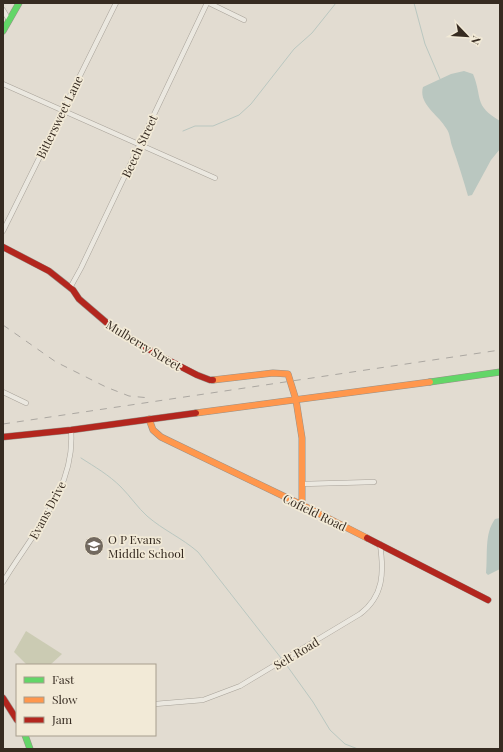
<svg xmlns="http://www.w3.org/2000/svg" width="503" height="752" font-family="'Playfair Display',serif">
<rect width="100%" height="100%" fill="#e2dcd1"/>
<path fill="#cbcbb3" d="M 26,631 L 62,654 L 50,665 L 27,665 L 14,652 Z"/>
<path fill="#bac7c0" d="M 464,71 L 473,74 C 483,98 473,105 500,121 L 500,149 L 491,160 L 472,195 L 468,196 C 463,179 458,162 452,146 C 450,140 450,133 446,128 C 439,115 418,104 423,87 L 451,74 Z
M 500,518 L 500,569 L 488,575 L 486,573 C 488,555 484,534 495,519 Z"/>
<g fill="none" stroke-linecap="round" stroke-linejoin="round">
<path stroke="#bac7c0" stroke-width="1" d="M 414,3 L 425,44 L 440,79
M 183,131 L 195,126 L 213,126 L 239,115 L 251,104 L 294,49 L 312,33 L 336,3
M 81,458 C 95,467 109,475 121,487 C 130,496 138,508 147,516 C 163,530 182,538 198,552 L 281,658
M 285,663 L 313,702 L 330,730 L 345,744 L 358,749"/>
<defs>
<path id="street" d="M 209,3 L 244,20
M 3,10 L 9,20
M 3,84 L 215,178
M 3,231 L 116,3
M 70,288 L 81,268 L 207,3
M 3,392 L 26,403
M 302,484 L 374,482
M 3,582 C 31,535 76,489 71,430
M 155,704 L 203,700 L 240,686 L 360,614 C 384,596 384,572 380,544"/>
<path id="fast" d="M 3,31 L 19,3
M 430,382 L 500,372
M 25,735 L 30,749"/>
<path id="slow" d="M 213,380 L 273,373 L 288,374 L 296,400 L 302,438 L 302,505
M 196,413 L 430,382
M 149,419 L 153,430 L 161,437 L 302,505 L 367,538"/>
<path id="jam" d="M 3,247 L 49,271 L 73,290 L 79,299 L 114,329 L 164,358 L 197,375 L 210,380 L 213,380
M 3,437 L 71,430 L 196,413
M 367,538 L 488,600
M 3,698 L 17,720"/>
</defs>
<use href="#street" stroke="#a8a299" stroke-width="5.5"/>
<use href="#fast" stroke="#979189" stroke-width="7"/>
<use href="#slow" stroke="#979189" stroke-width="7"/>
<use href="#jam" stroke="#979189" stroke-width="7"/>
<use href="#street" stroke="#ebe8e0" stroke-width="4.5"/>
<use href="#fast" stroke="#63d668" stroke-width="6"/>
<use href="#slow" stroke="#ff974d" stroke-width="6"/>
<use href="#jam" stroke="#b3261e" stroke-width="6"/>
<path stroke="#aba7a1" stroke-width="1" stroke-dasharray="7 7" stroke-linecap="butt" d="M 3,325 L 56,362 L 106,387 L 129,396 L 150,398
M 3,424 L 500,350"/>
</g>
<defs>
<symbol id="school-disc" viewBox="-11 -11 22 22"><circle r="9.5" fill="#72695f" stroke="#f2ead7"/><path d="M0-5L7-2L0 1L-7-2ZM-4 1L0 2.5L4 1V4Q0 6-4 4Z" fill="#fff"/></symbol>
</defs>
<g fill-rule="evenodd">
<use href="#school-disc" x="83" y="535" width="22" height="22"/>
</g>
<g text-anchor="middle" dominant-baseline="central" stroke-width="3.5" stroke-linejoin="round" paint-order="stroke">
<g font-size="12" fill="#362b21" stroke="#f2ead7">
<text transform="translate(59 117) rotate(-64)">Bittersweet Lane</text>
<text transform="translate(139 146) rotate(-65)">Beech Street</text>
<text transform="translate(144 345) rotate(31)">Mulberry Street</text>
<text transform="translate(47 510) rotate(-62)">Evans Drive</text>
<text transform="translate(315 512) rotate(26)">Cofield Road</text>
<text transform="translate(296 653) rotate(-31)">Selt Road</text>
</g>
<g font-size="12" fill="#362b21" stroke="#f2ead7" text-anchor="start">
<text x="108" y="539">O P Evans<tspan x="108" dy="14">Middle School</tspan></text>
</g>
</g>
<rect width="503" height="752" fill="none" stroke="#362b21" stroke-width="8"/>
<rect x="16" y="664" width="140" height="72" fill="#f2ead7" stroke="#a79e8e"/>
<rect x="24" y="677" width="20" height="6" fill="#63d668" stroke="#a79e8e"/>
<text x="52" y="684" font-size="12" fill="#362b21">Fast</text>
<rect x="24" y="697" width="20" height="6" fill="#ff974d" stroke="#a79e8e"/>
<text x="52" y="704" font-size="12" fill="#362b21">Slow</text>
<rect x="24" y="717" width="20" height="6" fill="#b3261e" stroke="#a79e8e"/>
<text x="52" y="724" font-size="12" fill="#362b21">Jam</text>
<g transform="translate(467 36) rotate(115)" stroke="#f2ead7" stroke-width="3" paint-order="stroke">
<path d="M0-3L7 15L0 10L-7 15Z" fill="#362b21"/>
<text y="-6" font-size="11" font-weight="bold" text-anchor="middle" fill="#362b21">N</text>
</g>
</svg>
